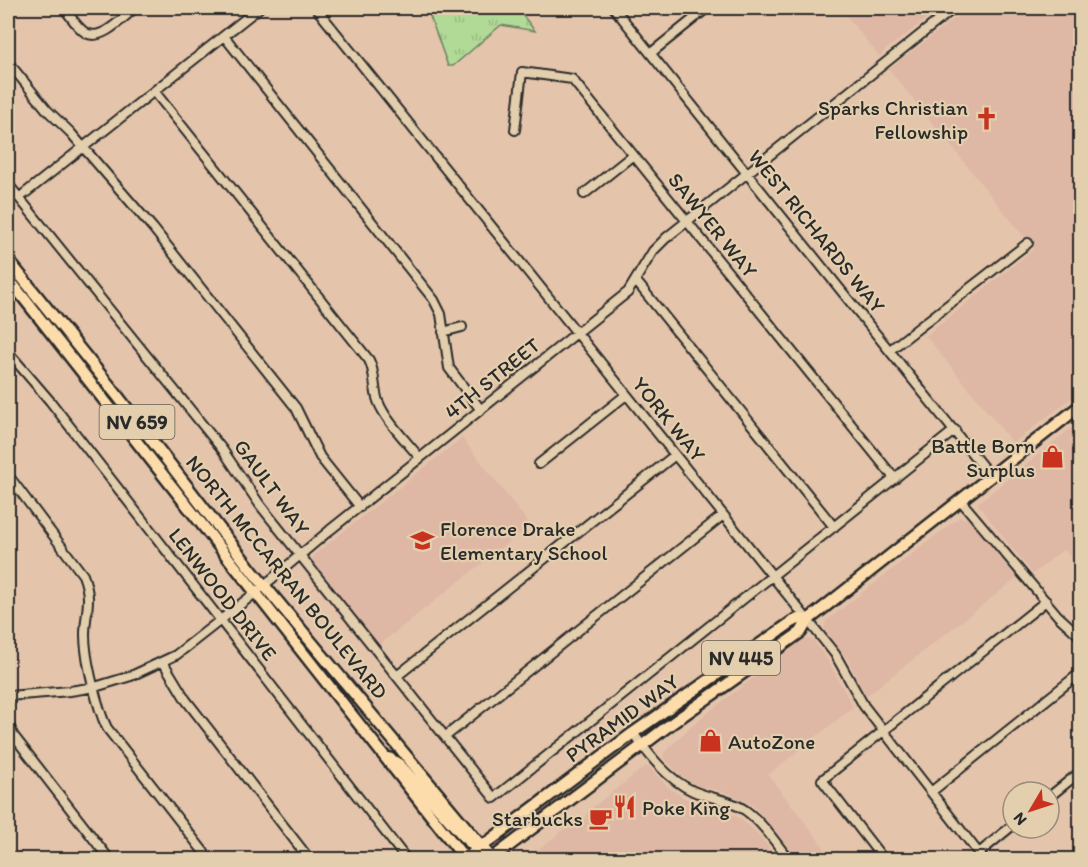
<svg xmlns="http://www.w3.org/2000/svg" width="1088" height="867" font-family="Itim,sans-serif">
<defs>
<pattern id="park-tufts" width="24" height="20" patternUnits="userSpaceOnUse" patternTransform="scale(1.5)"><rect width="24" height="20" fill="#b1da97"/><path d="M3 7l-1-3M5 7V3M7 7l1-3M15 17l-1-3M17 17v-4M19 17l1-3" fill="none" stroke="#98bb82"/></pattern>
</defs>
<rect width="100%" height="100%" fill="#e4c4ab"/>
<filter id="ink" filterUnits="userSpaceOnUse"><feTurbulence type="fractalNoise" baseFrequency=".0167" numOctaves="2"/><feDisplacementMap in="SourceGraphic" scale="12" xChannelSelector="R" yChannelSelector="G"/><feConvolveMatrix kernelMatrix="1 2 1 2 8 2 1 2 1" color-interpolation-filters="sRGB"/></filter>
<g filter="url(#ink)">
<path fill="#deb7a5" d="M 840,8 L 941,8 L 884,51 L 880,57 Z
M 969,8 L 1076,8 L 1080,13 L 1080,356 L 1078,386 L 1079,392 L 1013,443 L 926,336 L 1034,249 L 889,69 Z
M 1080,421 L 1080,569 L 1064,549 L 1033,574 L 980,507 L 978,503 Z
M 462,438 L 530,525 L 379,645 L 312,559 L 314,555 Z
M 960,517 L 969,520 L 1017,578 L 866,696 L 848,660 L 824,629 L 826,621 Z
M 808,639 L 813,640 L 828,661 L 853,707 L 768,775 L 833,859 L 798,859 L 753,805 L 728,793 L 700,786 L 689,781 L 676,771 L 664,758 L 663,754 L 692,725 L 803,640 Z
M 646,766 L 649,767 L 668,787 L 684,798 L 723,810 L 738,817 L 758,834 L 778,859 L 527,859 L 563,830 L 571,829 L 585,819 L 588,811 Z"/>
<path fill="url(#park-tufts)" stroke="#6e8261" stroke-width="1.5" d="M 427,8 L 517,8 L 535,31 L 501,25 L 453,66 L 448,66 Z"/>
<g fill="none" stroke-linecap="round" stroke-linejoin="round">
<defs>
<path id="minor" d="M 64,8 C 70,15 77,28 86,33 C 102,42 124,16 135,8
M 316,8 L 835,654 L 864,706 L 984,860
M 614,8 L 991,477
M 224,36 L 434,300 L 441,314 L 449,368 L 481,410
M 651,53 L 707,8
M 8,62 L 47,110 L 70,132 L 153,228 L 296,408 L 320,457 L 360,507
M 154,91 L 369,360 C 376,374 373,387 378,401 C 385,420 407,442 420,458
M 515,130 L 522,72 L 572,79 L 895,479
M 8,184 L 222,449 L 260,505 L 494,798 L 955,430
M 584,194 L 633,155
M 19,198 L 259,8
M 636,281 L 834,527
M 443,332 L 462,327
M 890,350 L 1028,243
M 8,352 L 50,401 L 407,860
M 539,464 L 626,395
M 8,475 L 83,575 C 93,601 85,611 85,635 C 85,658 95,697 103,719 L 107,728 L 210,860
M 961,501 L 1058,616 L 1080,636
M 8,617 L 8,621
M 163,662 L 186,700 L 310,860
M 397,676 L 675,455
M 8,696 L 70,691 L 95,687 L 131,676 L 176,655 L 255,593 L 330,530 L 628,292 L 653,251 L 666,238 L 954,8
M 8,722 L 13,735 L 110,860
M 633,733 C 650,756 667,779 693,791 C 711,799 729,799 745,810 C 763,823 776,843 789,860
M 446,736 L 723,515
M 931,792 L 1080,673
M 1049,797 L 1080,772
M 979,853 L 1013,825
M 8,854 L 12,860
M 884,860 L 822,780 L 1046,601"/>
<path id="major" d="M 8,260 L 116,394 L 253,572 L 493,860
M 8,278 L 466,860
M 389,758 L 400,765 L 466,839 L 483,854
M 464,860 L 633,733 L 792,622 L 798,619 L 808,620
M 490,860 L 668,726 L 801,632 L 808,620 L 1080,406"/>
</defs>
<use href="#minor" stroke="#2b2b2b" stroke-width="12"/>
<use href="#major" stroke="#2b2b2b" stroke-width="15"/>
<use href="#minor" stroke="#e3cead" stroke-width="8"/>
<use href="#major" stroke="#fddcac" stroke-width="10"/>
</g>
</g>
<defs>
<symbol id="church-bare" viewBox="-9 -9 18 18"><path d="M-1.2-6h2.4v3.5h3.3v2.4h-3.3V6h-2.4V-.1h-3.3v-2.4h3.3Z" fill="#c8321e" stroke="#e3cead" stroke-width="2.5" paint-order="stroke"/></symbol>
<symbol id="shop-bare" viewBox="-9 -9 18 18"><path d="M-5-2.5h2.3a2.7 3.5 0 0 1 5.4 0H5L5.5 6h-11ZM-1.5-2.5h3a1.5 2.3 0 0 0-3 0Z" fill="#c8321e" stroke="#e3cead" stroke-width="2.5" paint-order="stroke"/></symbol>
<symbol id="school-bare" viewBox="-9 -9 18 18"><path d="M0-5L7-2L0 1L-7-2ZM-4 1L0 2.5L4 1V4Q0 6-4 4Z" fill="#c8321e" stroke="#e3cead" stroke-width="2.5" paint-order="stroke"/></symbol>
<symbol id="restaurant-bare" viewBox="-9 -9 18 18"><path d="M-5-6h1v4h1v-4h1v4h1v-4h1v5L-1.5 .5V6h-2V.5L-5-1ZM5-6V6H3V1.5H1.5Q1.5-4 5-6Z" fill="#c8321e" stroke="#e3cead" stroke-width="2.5" paint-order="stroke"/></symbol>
<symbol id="cafe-bare" viewBox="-9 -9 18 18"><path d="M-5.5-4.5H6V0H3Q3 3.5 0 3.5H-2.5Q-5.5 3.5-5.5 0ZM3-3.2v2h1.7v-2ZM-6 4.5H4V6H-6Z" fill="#c8321e" stroke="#e3cead" stroke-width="2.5" paint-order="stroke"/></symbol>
</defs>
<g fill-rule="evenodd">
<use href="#church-bare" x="970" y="102" width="33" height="33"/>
<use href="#shop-bare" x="1036" y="440" width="33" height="33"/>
<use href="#school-bare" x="406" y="524" width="33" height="33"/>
<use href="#shop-bare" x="694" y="724" width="33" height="33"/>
<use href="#restaurant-bare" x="608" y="790" width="33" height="33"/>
<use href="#cafe-bare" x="584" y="802" width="33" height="33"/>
</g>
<g text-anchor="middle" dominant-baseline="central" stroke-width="4.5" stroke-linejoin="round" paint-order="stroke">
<g fill="#e3cead" stroke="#625c52" stroke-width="1.5">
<rect x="99.5" y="405" width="75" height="34" rx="4.5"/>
<rect x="702" y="641" width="78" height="34" rx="4.5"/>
</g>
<g font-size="20" font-weight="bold" fill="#2b2b2b">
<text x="137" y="422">NV 659</text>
<text x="741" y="658">NV 445</text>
</g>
<g font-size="21" fill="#2b2b2b" stroke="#e3cead" text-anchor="end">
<text x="968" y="107">Sparks Christian<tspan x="968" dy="24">Fellowship</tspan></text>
<text x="1035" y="445">Battle Born<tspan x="1035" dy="24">Surplus</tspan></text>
<text x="440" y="528" text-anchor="start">Florence Drake<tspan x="440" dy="24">Elementary School</tspan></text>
<text x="728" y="741" text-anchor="start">AutoZone</text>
<text x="642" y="807" text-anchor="start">Poke King</text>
<text x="583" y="818">Starbucks</text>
</g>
<g font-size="21" fill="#2b2b2b" stroke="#e3cead">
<text transform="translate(713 225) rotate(51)">SAWYER WAY</text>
<text transform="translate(817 231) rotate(51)">WEST RICHARDS WAY</text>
<text transform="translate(492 378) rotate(-39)">4TH STREET</text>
<text transform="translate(669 419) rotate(51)">YORK WAY</text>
<text transform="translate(272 487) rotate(54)">GAULT WAY</text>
<text transform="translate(287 577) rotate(51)">NORTH MCCARRAN BOULEVARD</text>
<text transform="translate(223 594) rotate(52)">LENWOOD DRIVE</text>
<text transform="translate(622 718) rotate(-36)">PYRAMID WAY</text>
</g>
</g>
<rect width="1088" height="867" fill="none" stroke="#e3cead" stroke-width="30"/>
<rect x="15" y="15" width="1058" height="837" fill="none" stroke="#2b2b2b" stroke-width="2" filter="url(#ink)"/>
<g transform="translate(1031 810) rotate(231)"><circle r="28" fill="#e3cead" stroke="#998d79" stroke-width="1.5"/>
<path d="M0-4.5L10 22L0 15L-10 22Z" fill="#c8321e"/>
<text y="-9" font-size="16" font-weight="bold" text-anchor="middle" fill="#2b2b2b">N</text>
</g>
</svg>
